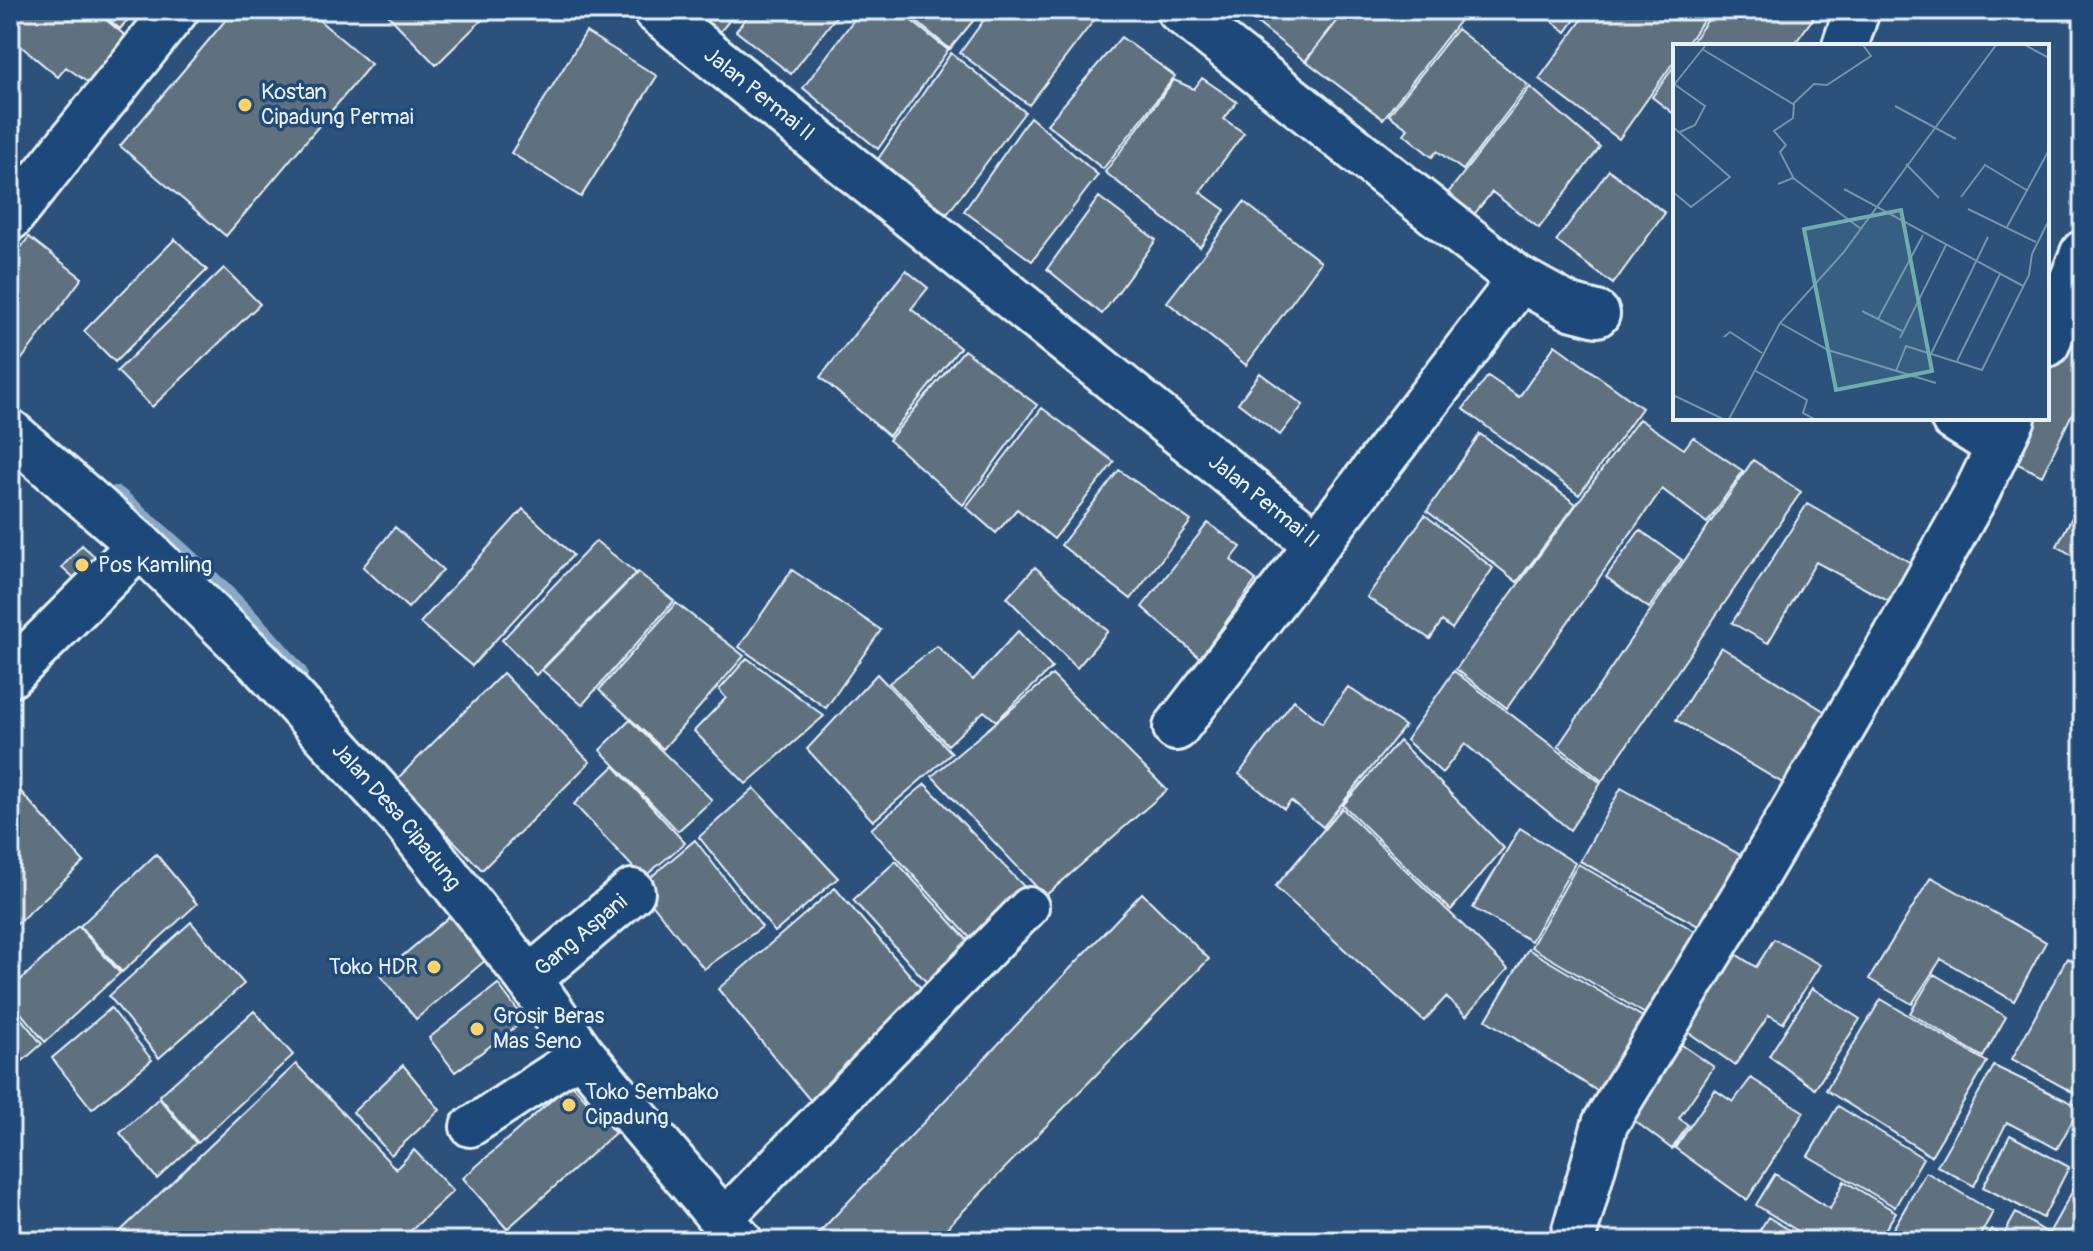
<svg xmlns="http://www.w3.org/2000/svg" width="2093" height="1251" font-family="Pangolin,sans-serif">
<rect width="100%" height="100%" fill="#2c527b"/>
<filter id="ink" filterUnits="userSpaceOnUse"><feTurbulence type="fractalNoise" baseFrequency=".0125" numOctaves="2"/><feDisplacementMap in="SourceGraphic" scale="16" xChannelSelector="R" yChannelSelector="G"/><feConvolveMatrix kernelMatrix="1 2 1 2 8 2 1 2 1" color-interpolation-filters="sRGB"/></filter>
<g filter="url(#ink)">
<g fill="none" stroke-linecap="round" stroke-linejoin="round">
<path stroke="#8aa9c7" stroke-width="20" d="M 116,496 C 182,551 244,608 298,674"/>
</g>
<path fill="#5e707f" stroke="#e8f1f8" stroke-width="2" d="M 10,10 L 94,10 L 133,42 L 97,89 L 66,67 L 58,77 L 10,37 Z
M 98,10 L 154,10 L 145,22 L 133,13 L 120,29 Z
M 234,10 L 307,10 L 371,64 L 226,236 L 120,146 Z
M 383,10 L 492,10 L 436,65 Z
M 693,10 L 738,10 L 720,32 Z
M 752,10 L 841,10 L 791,74 L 736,31 Z
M 861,10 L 898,10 L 948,50 L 878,149 L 803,88 Z
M 902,10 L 982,10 L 950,49 Z
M 991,10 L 1091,10 L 1098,15 L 1029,105 L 960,53 Z
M 1241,10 L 1345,10 L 1305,61 Z
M 1346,10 L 1468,10 L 1383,119 L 1306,61 Z
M 1538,10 L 1582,10 L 1566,32 Z
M 1589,10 L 1711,10 L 1685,46 L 1675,46 L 1675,60 L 1619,139 L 1539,79 Z
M 1715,10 L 1819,10 L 1793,46 L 1689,46 Z
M 1457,29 L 1528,85 L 1463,170 L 1437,151 L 1432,157 L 1404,134 L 1408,129 L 1389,115 Z
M 586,32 L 657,76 L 581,197 L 511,153 Z
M 1121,37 L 1175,76 L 1103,169 L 1047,124 Z
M 951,53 L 1025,112 L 947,214 L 878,159 Z
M 1675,65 L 1675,115 L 1652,97 Z
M 1202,78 L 1237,102 L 1224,119 L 1244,133 L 1200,192 L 1225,210 L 1200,247 L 1105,172 L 1174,80 L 1194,89 Z
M 1530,87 L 1600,147 L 1539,228 L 1492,192 L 1472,217 L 1445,197 Z
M 1030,117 L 1098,175 L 1032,261 L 964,211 Z
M 1609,170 L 1665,213 L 1613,284 L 1556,241 Z
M 1099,197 L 1156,240 L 1102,314 L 1047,269 Z
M 1244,202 L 1321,262 L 1246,365 L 1167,302 Z
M 29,237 L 82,278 L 10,375 L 10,262 Z
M 175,239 L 207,270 L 115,362 L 84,331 Z
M 224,268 L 260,304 L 152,407 L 117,371 Z
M 906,270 L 928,288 L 911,309 L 960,348 L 889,436 L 820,377 Z
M 2067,328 L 2083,337 L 2083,391 L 2042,476 L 2004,457 L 2023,418 L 2047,418 L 2047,369 Z
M 1555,345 L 1642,408 L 1579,495 L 1463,409 L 1488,376 L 1519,397 Z
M 964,350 L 1037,405 L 963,505 L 889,440 Z
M 1260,373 L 1303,405 L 1280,435 L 1238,403 Z
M 1042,408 L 1114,462 L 1054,539 L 1017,509 L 996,533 L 966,507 Z
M 1639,419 L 1684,449 L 1693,437 L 1743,471 L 1707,523 L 1662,489 L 1507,708 L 1456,669 Z
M 1480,434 L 1576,504 L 1517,582 L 1427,511 Z
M 1753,460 L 1801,492 L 1602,781 L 1558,746 Z
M 1119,470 L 1191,521 L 1131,599 L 1061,545 Z
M 1807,504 L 1920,568 L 1897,606 L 1816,562 L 1768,643 L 1732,623 Z
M 2079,504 L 2083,507 L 2083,562 L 2057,546 Z
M 523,509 L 573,555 L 472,666 L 420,623 Z
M 1425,515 L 1493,568 L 1452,629 L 1442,621 L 1430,639 L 1367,597 Z
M 1208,523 L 1241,547 L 1231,560 L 1256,580 L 1200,658 L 1142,607 Z
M 395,527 L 443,570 L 408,608 L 363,567 Z
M 1640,530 L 1682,560 L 1649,608 L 1606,577 Z
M 596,541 L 636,573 L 536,675 L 502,640 Z
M 82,545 L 101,562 L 82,585 L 62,567 Z
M 1035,567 L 1108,631 L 1077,668 L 1007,598 Z
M 792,570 L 881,630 L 826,708 L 739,647 Z
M 638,572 L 674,601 L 582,705 L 542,670 Z
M 676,603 L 744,656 L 663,749 L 599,690 Z
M 1018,631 L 1052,668 L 996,721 L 984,711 L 948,745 L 889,683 L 937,646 L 973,680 Z
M 1721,647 L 1832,716 L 1791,788 L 1676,720 Z
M 747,658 L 824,716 L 746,784 L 694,731 L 726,698 L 719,690 Z
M 1454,671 L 1601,783 L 1570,830 L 1465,744 L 1442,773 L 1406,740 Z
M 503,673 L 590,762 L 482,870 L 395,781 Z
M 877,674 L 952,753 L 873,821 L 807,749 Z
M 1052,675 L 1167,790 L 1045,896 L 932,776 Z
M 1348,687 L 1405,726 L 1323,827 L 1291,801 L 1284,809 L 1239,774 L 1294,700 L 1322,723 Z
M 630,720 L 712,800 L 678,831 L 600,750 Z
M 1399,741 L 1504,848 L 1451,910 L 1343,805 Z
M 614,766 L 685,843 L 643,878 L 574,804 Z
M 12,782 L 84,862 L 10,930 L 10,784 Z
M 925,784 L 1037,900 L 982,951 L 871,829 Z
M 754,788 L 838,878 L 775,932 L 699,837 Z
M 1621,788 L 1749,860 L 1709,932 L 1580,861 Z
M 1342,808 L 1508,969 L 1466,1016 L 1446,997 L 1424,1021 L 1275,887 Z
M 1520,828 L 1575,863 L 1531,941 L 1473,908 Z
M 695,840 L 762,927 L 704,969 L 639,887 Z
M 156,854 L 197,904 L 122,972 L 80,926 Z
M 896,861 L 980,954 L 938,995 L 853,900 Z
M 1578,864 L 1707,938 L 1659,1022 L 1531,947 Z
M 1931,877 L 2046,942 L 2014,1001 L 1941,959 L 1912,1004 L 1869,979 Z
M 835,888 L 928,996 L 814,1105 L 718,989 Z
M 1142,893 L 1209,959 L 934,1241 L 811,1241 Z
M 450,916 L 487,959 L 416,1019 L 380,975 Z
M 191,922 L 244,984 L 159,1058 L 109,996 Z
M 78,926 L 120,973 L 45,1042 L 10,1000 L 10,990 Z
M 1774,939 L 1820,965 L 1783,1023 L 1769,1015 L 1735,1065 L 1675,1023 L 1723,946 L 1756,967 Z
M 1528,949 L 1658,1026 L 1613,1101 L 1486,1020 Z
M 2067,958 L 2083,967 L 2083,1098 L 2012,1059 Z
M 1934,974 L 2006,1017 L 1983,1057 L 1910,1013 Z
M 498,984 L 525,1020 L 455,1072 L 429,1038 Z
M 1812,988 L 1860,1019 L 1815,1089 L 1769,1056 Z
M 1881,999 L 1987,1062 L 1931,1156 L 1826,1090 Z
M 10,1005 L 42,1044 L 10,1072 Z
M 111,1008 L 152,1060 L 92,1109 L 52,1058 Z
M 254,1011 L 293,1055 L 198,1143 L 159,1096 Z
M 1669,1036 L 1714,1067 L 1679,1118 L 1688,1125 L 1672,1149 L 1620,1110 Z
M 296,1064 L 396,1169 L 414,1150 L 453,1191 L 400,1241 L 110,1241 Z
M 403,1065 L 440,1110 L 391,1155 L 353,1112 Z
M 1994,1066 L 2080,1107 L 2057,1149 L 2007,1122 L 1974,1186 L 1937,1166 Z
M 1751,1078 L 1804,1112 L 1747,1200 L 1675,1148 L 1715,1090 L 1733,1102 Z
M 571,1083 L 615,1133 L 507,1229 L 463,1178 Z
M 159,1098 L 196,1143 L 157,1179 L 120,1133 Z
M 1838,1106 L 1923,1158 L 1895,1207 L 1808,1156 Z
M 2010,1135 L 2069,1167 L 2043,1218 L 1983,1187 Z
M 1926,1172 L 1993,1212 L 1977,1241 L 1886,1241 Z
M 1775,1174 L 1830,1209 L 1844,1181 L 1896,1212 L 1878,1241 L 1814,1241 L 1756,1205 Z
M 2077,1183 L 2083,1187 L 2083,1241 L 2063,1241 L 2049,1233 Z
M 2016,1213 L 2060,1241 L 1984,1241 L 1991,1229 L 2003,1236 Z
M 1768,1217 L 1807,1241 L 1753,1241 Z
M 978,1232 L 988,1241 L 970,1241 Z"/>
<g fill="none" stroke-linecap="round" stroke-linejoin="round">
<defs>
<path id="lane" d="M 470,1127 L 582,1054
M 724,1218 L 1029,907"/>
<g id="street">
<path id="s1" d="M 655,10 L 1316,543"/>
<path d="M 1179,10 L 1516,277 L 1570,307 L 1597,314"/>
<path d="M 1845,46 L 1857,10"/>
<path d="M 10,218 L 176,10"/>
<path d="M 2047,344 L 2083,253"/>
<path d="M 1953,418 L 1999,447"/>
<path d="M 10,675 L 140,545"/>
<path d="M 1176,728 L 1507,297 L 1516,277"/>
<path id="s2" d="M 529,979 L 632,892"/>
<path d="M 1572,1241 L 1605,1124 L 1744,896 L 1899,631 L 1975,496 L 2013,418"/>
</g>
<g id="secondary">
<path id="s3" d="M 10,432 L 140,545 L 259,662 L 403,819 L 529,979 L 582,1054 L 740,1241"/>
</g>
</defs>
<use href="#lane" stroke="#e8f1f8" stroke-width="44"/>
<use href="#street" stroke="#e8f1f8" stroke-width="50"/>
<use href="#secondary" stroke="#e8f1f8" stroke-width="50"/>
<use href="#lane" stroke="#1f4a7a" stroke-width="38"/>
<use href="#street" stroke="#1f4a7a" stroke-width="44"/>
<use href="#secondary" stroke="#1f4a7a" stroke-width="44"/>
</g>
</g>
<g fill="#ffd166" stroke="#1f4a7a" stroke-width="3">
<circle cx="245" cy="105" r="8"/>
<circle cx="82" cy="565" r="8"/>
<circle cx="434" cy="967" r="8"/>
<circle cx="477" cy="1029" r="8"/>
<circle cx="569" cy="1105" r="8"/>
</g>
<g text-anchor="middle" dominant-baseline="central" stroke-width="7" stroke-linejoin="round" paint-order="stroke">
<g font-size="22" fill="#e8f1f8" stroke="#1f4a7a" text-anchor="start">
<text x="261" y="92">Kostan<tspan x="261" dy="25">Cipadung Permai</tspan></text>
<text x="98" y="565">Pos Kamling</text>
<text x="418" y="967" text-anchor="end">Toko HDR</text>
<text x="493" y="1016">Grosir Beras<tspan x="493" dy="25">Mas Seno</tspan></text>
<text x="585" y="1092">Toko Sembako<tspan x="585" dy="25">Cipadung</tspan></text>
</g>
<g font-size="22" fill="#e8f1f8" stroke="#1f4a7a">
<text stroke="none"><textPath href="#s1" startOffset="134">Jalan Permai II</textPath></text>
<text stroke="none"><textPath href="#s1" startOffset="782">Jalan Permai II</textPath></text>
<text stroke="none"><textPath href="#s3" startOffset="546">Jalan Desa Cipadung</textPath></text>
<text stroke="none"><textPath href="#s2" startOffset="68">Gang Aspani</textPath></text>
</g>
</g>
<g transform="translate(1673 44)">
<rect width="376" height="376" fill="#2c527b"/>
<path fill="none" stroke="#7792ad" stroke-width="2" d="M 352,1 L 376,14M 29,5 L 120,60 L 141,40 L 154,41 L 198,12 L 190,1M 1,40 L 32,62 L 22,81 L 7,88M 0,42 L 32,2M 222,62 L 283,95M 0,83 L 57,133 L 18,163 L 0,148M 233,120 L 266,154M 121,135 L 107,108 L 113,101 L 101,87 L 120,74 L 121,60M 105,140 L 120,134 L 188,185M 171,145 L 350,242M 288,153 L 312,121 L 355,147M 295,165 L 363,198M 334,183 L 376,106M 189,267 L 229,287M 205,275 L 250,191M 107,279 L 155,306 L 263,339M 51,293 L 57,288 L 89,309M 227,294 L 273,201M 258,310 L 315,193M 284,317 L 327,230M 81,326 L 134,356 L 130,369 L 141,375M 223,327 L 233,302 L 309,326 L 356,231 L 359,210 L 376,176M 0,351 L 50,375M 56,375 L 107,279 L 170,209 L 323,1"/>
<path fill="#71adac" fill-opacity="0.15" stroke="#71adac" stroke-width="4" d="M 228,166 L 259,327 L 163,346 L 131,185 Z"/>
<rect width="376" height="376" fill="none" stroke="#e8f1f8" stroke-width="4"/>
</g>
<rect width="2093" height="1251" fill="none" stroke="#1f4a7a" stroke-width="40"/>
<rect x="20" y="20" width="2053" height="1211" fill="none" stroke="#e8f1f8" stroke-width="3" filter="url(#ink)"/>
</svg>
